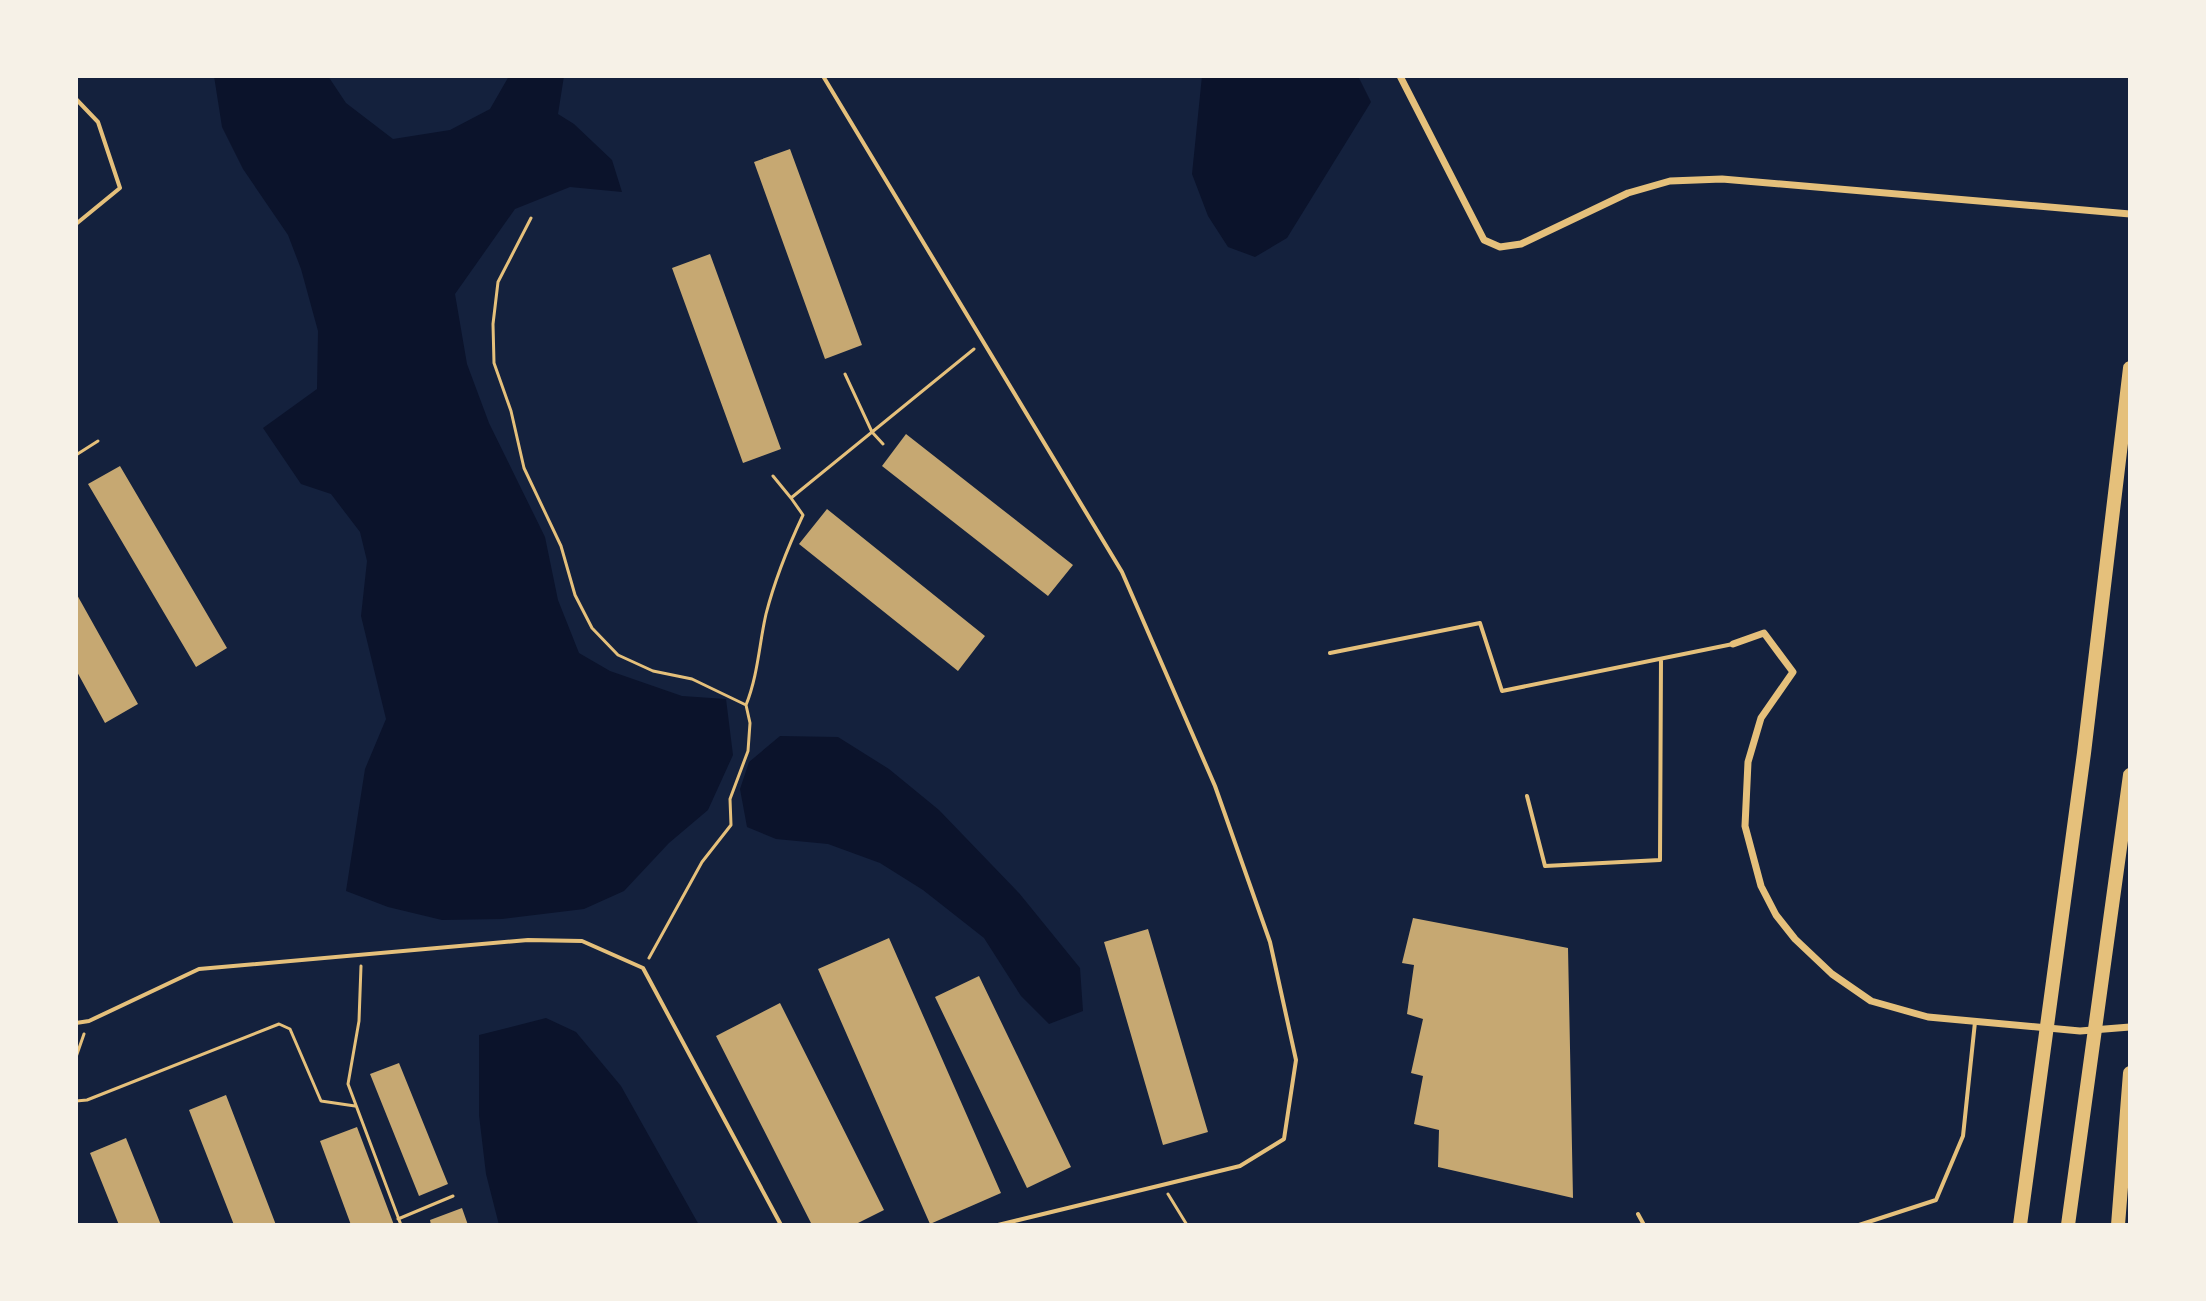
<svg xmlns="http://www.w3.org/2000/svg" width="2206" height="1301" font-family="'Sofia Sans Condensed',sans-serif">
<rect width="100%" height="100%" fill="#14213d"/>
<path fill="#0b132b" d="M 214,76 L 328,76 L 346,103 L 393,139 L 450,130 L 490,109 L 509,76 L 564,76 L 558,114 L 574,124 L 612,160 L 622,192 L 570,187 L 515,209 L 455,294 L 467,364 L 489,423 L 545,537 L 558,600 L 579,653 L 610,671 L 682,696 L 726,699 L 733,755 L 708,810 L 669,843 L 624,891 L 584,909 L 502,919 L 442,920 L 388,907 L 346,891 L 365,769 L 386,719 L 361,616 L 367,561 L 360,532 L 331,494 L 301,484 L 263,428 L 317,389 L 318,331 L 301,269 L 288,235 L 243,169 L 222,127 Z
M 1202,76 L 1358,76 L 1371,102 L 1287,238 L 1255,257 L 1228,247 L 1208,216 L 1192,174 Z
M 780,736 L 838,737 L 889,769 L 939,810 L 1019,893 L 1080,968 L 1083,1011 L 1049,1024 L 1021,996 L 984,938 L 923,890 L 880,863 L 828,844 L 776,839 L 747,827 L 740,789 L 749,762 Z
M 546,1018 L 576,1032 L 621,1086 L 699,1225 L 499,1225 L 486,1174 L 479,1115 L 479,1035 Z"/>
<path fill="#c6a872" d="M 790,149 L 862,345 L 825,359 L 754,162 Z
M 710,254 L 781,449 L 743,463 L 672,268 Z
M 906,434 L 1073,565 L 1048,596 L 882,466 Z
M 120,466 L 227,648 L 196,667 L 88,484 Z
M 827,509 L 985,636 L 958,671 L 799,544 Z
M 76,593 L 138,704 L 105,723 L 76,670 Z
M 1413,918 L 1568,948 L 1573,1198 L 1438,1167 L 1439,1130 L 1414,1124 L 1423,1076 L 1411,1073 L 1423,1019 L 1407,1014 L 1414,965 L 1402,963 Z
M 1148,929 L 1208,1132 L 1163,1145 L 1104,942 Z
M 889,938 L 1001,1193 L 930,1224 L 818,969 Z
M 979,976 L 1071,1167 L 1027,1188 L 935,997 Z
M 780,1003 L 884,1210 L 854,1225 L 812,1225 L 716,1036 Z
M 399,1063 L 448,1184 L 419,1196 L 370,1074 Z
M 226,1095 L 276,1225 L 234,1225 L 189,1110 Z
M 357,1127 L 394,1225 L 351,1225 L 320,1141 Z
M 126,1138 L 161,1225 L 119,1225 L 90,1153 Z
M 462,1208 L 468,1225 L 431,1225 L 430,1220 Z"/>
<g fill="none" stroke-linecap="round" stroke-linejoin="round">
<path stroke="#e5c07b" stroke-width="3" d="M 531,218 L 498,282 L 493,324 L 494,363 L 511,411 L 524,468 L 561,546 L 575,595 L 592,628 L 618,655 L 653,671 L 692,679 L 746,705 L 750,723 L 748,751 L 730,799 L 731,825 L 702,862 L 649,958
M 845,374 L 872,432 L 883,444
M 76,455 L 98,441
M 773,476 L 791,498 L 974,349
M 746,705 C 758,675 759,645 766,614 C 775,579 788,547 803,515 L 791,498
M 361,966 L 359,1021 L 348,1084 L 401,1225
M 76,1057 L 84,1034
M 76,1101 L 87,1100 L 279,1024 L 290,1029 L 321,1101 L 355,1106
M 1168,1194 L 1187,1225
M 398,1219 L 453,1196"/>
<path stroke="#e5c07b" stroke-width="4" d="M 823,76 L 1122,572 L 1215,786 L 1270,942 L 1296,1060 L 1284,1139 L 1240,1166 L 998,1225
M 76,99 L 98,122 L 120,188 L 76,224
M 1330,653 L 1480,623 L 1502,691 L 1733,644
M 1527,796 L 1545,866 L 1660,860 L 1661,659
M 76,1023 L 89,1021 L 199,969 L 528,940 L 582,941 L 643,968 L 781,1225
M 1638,1214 L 1644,1225
M 1859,1225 L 1936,1200 L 1963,1136 L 1975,1022"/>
<path stroke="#e5c07b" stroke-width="7" d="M 1400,76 L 1484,240 L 1500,247 L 1521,244 L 1628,193 L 1670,181 L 1722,179 L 2130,214
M 1733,644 L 1764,633 L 1793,672 L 1761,718 L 1748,762 L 1745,826 L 1761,886 L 1776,915 L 1795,939 L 1832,974 L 1871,1001 L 1928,1017 L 2080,1031 L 2130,1027"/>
<path stroke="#e5c07b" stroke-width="14" d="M 2020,1225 L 2084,753 L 2130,368
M 2068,1225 L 2130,775
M 2118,1225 L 2130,1073"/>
</g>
<rect width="2206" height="1301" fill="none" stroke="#f6f1e7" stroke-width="156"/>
</svg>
